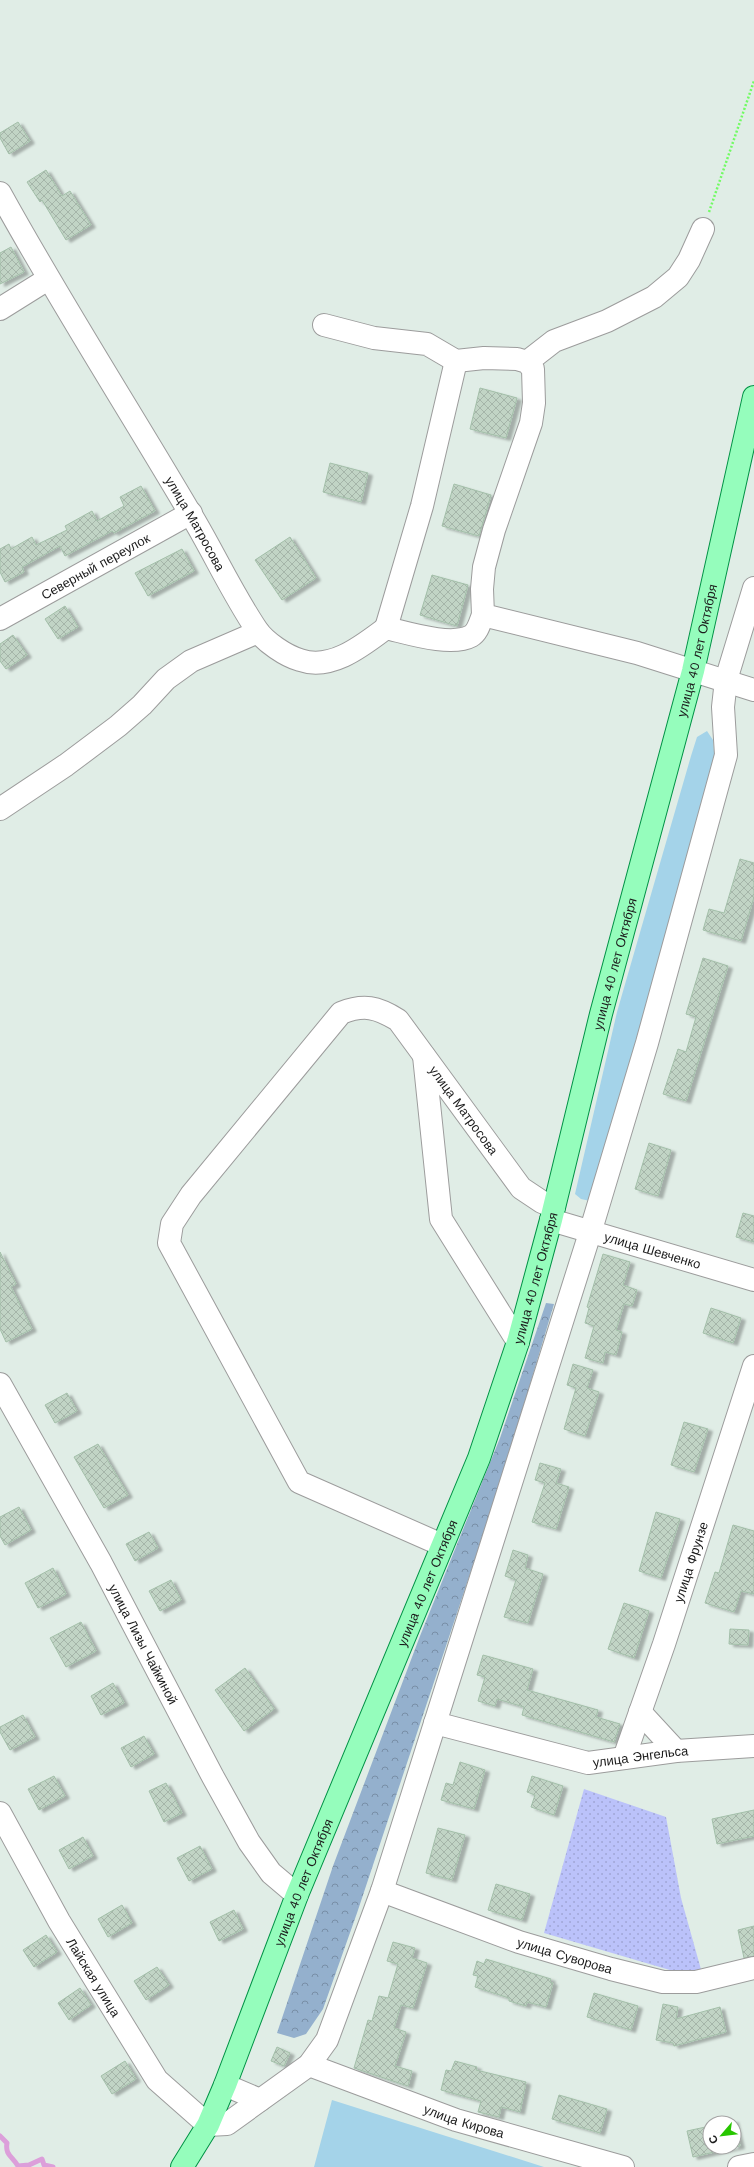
<svg xmlns="http://www.w3.org/2000/svg" width="754" height="2167" font-family="'Work Sans',sans-serif">
<defs>
<pattern id="forest-crowns" width="20" height="18" patternUnits="userSpaceOnUse"><rect width="20" height="18" fill="#94b0cd"/><path d="M2 6a3 3 0 1 1 6 0M12 15a3 3 0 1 1 6 0" fill="none" stroke="#788ea6"/></pattern>
<pattern id="park-dots" width="8" height="8" patternUnits="userSpaceOnUse"><rect width="8" height="8" fill="#bbc2fa"/><path d="M2 2h.1M6 6h.1" fill="none" stroke="#a0a6d6" stroke-width="1.8" stroke-linecap="round"/></pattern>
<pattern id="building-cross-hatch" width="8" height="8" patternUnits="userSpaceOnUse"><rect width="8" height="8" fill="#c1d4c5"/><path d="M0 0l8 8M0 8l8-8" fill="none" stroke="#a5b5a9"/></pattern>
<filter id="shadow"><feDropShadow dx="4.5" dy="2.5" stdDeviation="1" flood-color="#0004"/></filter>
</defs>
<rect width="100%" height="100%" fill="#e0ede6"/>
<path fill="url(#forest-crowns)" d="M 546,1303 L 554,1304 L 504,1472 L 357,1913 L 323,2009 L 306,2034 L 294,2038 L 277,2033 L 333,1866 L 420,1636 L 500,1438 Z"/>
<path fill="url(#park-dots)" d="M 584,1789 L 666,1817 L 681,1898 L 702,1973 L 680,1973 L 544,1933 Z"/>
<path fill="#a4d3e9" d="M 707,731 L 713,740 L 715,764 L 664,952 L 590,1201 L 581,1199 L 575,1194 L 617,1012 L 691,756 L 697,737 Z
M 332,2100 L 544,2167 L 314,2167 Z"/>
<g fill="none" stroke-linecap="round" stroke-linejoin="round">
<path stroke="#dc9fda" stroke-width="5" d="M 0,2136 L 7,2143 C 5,2155 12,2156 18,2166 L 29,2165 L 42,2159 L 44,2165 L 53,2167"/>
</g>
<path fill="url(#building-cross-hatch)" stroke="#a3bfa9" filter="url(#shadow)" d="M 18,122 L 30,141 L 9,154 L 0,138 L 0,133 Z
M 46,170 L 62,196 L 70,191 L 91,225 L 66,240 L 42,200 L 40,202 L 27,182 Z
M 11,247 L 24,272 L 0,284 L 0,253 Z
M 480,388 L 517,398 L 506,438 L 470,429 Z
M 330,463 L 368,473 L 361,502 L 323,492 Z
M 454,484 L 491,495 L 479,536 L 442,526 Z
M 141,486 L 155,511 L 114,533 L 112,531 L 65,556 L 60,546 L 22,567 L 24,572 L 5,582 L 0,572 L 0,549 L 9,544 L 11,549 L 32,537 L 36,545 L 67,530 L 65,526 L 92,511 L 97,521 L 124,506 L 120,497 Z
M 290,537 L 316,578 L 282,600 L 255,560 Z
M 182,549 L 194,571 L 148,596 L 135,573 Z
M 432,575 L 468,585 L 457,626 L 420,615 Z
M 65,606 L 78,627 L 58,639 L 45,619 Z
M 13,635 L 27,655 L 6,669 L 0,661 L 0,644 Z
M 740,859 L 754,863 L 754,897 L 741,941 L 703,930 L 709,909 L 724,913 Z
M 703,958 L 728,966 L 686,1101 L 663,1094 L 678,1049 L 686,1052 L 696,1017 L 686,1014 Z
M 649,1143 L 671,1150 L 658,1196 L 635,1189 Z
M 743,1213 L 754,1216 L 754,1242 L 736,1237 Z
M 0,1252 L 16,1284 L 11,1287 L 32,1329 L 6,1342 L 0,1329 Z
M 603,1254 L 630,1262 L 623,1285 L 637,1290 L 632,1306 L 624,1304 L 616,1330 L 622,1332 L 616,1355 L 605,1352 L 603,1363 L 585,1358 L 594,1326 L 585,1323 L 589,1308 L 587,1307 Z
M 711,1308 L 741,1318 L 733,1343 L 703,1333 Z
M 573,1364 L 593,1370 L 587,1388 L 599,1392 L 585,1436 L 564,1429 L 576,1388 L 567,1385 Z
M 67,1393 L 77,1411 L 55,1423 L 45,1405 Z
M 684,1422 L 708,1429 L 694,1472 L 671,1465 Z
M 98,1444 L 128,1495 L 104,1508 L 74,1457 Z
M 540,1463 L 561,1469 L 556,1483 L 569,1487 L 556,1529 L 532,1522 L 545,1483 L 535,1480 Z
M 19,1507 L 31,1530 L 5,1545 L 0,1536 L 0,1517 Z
M 656,1512 L 680,1519 L 661,1578 L 639,1571 Z
M 733,1525 L 754,1531 L 754,1594 L 741,1591 L 734,1612 L 705,1603 L 715,1572 L 719,1573 Z
M 149,1532 L 158,1548 L 135,1561 L 126,1544 Z
M 513,1550 L 528,1555 L 525,1568 L 543,1574 L 528,1623 L 504,1617 L 516,1580 L 505,1576 Z
M 53,1568 L 66,1594 L 38,1608 L 25,1583 Z
M 171,1580 L 181,1600 L 160,1611 L 149,1591 Z
M 624,1603 L 649,1611 L 634,1658 L 608,1649 Z
M 81,1622 L 96,1651 L 66,1667 L 50,1638 Z
M 730,1629 L 749,1630 L 748,1645 L 729,1644 Z
M 483,1655 L 533,1669 L 527,1690 L 598,1710 L 596,1717 L 620,1724 L 614,1742 L 522,1715 L 524,1707 L 497,1699 L 495,1706 L 478,1701 L 485,1677 L 477,1675 Z
M 245,1668 L 274,1709 L 244,1731 L 215,1690 Z
M 113,1683 L 124,1703 L 101,1715 L 91,1696 Z
M 23,1715 L 35,1737 L 10,1750 L 0,1732 L 0,1727 Z
M 144,1736 L 154,1754 L 131,1767 L 121,1748 Z
M 460,1762 L 485,1770 L 474,1809 L 441,1800 L 446,1783 L 453,1785 Z
M 54,1776 L 65,1796 L 39,1810 L 28,1789 Z
M 532,1776 L 563,1786 L 554,1815 L 531,1807 L 535,1795 L 527,1792 Z
M 166,1783 L 182,1813 L 164,1822 L 149,1791 Z
M 754,1810 L 754,1836 L 717,1844 L 712,1819 Z
M 438,1828 L 465,1835 L 452,1880 L 426,1873 Z
M 83,1837 L 93,1856 L 69,1869 L 59,1850 Z
M 200,1846 L 212,1869 L 189,1881 L 177,1858 Z
M 496,1884 L 530,1894 L 522,1920 L 488,1910 Z
M 122,1905 L 132,1923 L 108,1937 L 98,1919 Z
M 234,1910 L 243,1929 L 219,1941 L 210,1922 Z
M 754,1926 L 754,1956 L 744,1958 L 738,1930 Z
M 46,1935 L 57,1952 L 34,1967 L 23,1950 Z
M 393,1942 L 415,1948 L 412,1958 L 427,1963 L 413,2008 L 401,2005 L 394,2028 L 406,2032 L 395,2066 L 412,2071 L 408,2086 L 354,2068 L 368,2020 L 372,2021 L 379,1996 L 388,1998 L 398,1964 L 387,1961 Z
M 486,1959 L 551,1979 L 550,1982 L 553,1983 L 546,2007 L 527,2002 L 526,2006 L 509,2001 L 509,1998 L 475,1987 L 478,1976 L 473,1975 L 477,1961 L 484,1964 Z
M 157,1967 L 169,1985 L 146,2000 L 134,1981 Z
M 80,1988 L 91,2005 L 69,2020 L 58,2003 Z
M 594,1993 L 638,2006 L 631,2030 L 587,2017 Z
M 663,2004 L 678,2007 L 676,2019 L 720,2007 L 726,2032 L 674,2046 L 673,2043 L 656,2040 Z
M 277,2047 L 290,2053 L 284,2066 L 271,2061 Z
M 125,2061 L 136,2079 L 112,2094 L 101,2076 Z
M 455,2061 L 477,2067 L 476,2070 L 526,2082 L 520,2112 L 501,2107 L 499,2117 L 478,2112 L 481,2101 L 441,2090 L 446,2070 L 451,2071 Z
M 559,2095 L 607,2109 L 600,2133 L 552,2119 Z
M 734,2120 L 740,2146 L 693,2157 L 687,2131 L 710,2126 L 710,2147 L 734,2147 L 734,2123 L 722,2123 Z"/>
<g fill="none" stroke-linecap="round" stroke-linejoin="round">
<defs>
<g id="minor">
<path id="s1" d="M 0,193 C 60,302 127,406 190,513 C 213,551 232,593 257,630 C 265,642 286,656 300,660 C 331,671 362,646 386,628 C 408,633 451,647 471,636 C 478,632 480,622 483,615"/>
<path d="M 0,309 L 48,279"/>
<path d="M 324,325 L 374,338 L 427,344 L 456,361 L 484,358 L 517,359 L 527,362 L 533,369 L 534,403 L 531,423 L 494,530 L 484,567 L 482,589 L 483,615 L 637,653 L 754,690"/>
<path d="M 527,362 L 554,341 L 607,321 L 654,297 L 678,277 L 689,260 L 703,229"/>
<path id="s2" d="M 0,619 L 191,513"/>
<path d="M 386,628 L 422,506 L 456,361"/>
<path d="M 0,809 L 66,765 L 118,726 L 142,705 L 166,679 L 191,661 L 258,632"/>
<path d="M 424,1056 L 441,1219 L 518,1342"/>
<path id="s3" d="M 551,1220 L 754,1280"/>
<path id="s4" d="M 0,1384 L 101,1563 L 213,1777 L 249,1842 L 271,1873 L 297,1895"/>
<path id="s5" d="M 442,1545 L 299,1482 L 169,1243 L 172,1224 L 191,1195 L 341,1013 C 364,1004 377,1007 398,1020 L 521,1188 L 542,1202 L 554,1207"/>
<path d="M 640,1712 L 676,1751"/>
<path id="s6" d="M 435,1723 L 588,1763 L 676,1751 L 754,1746"/>
<path id="s7" d="M 624,1758 L 664,1644 L 754,1366"/>
<path id="s8" d="M 0,1813 L 59,1921 L 157,2080 L 208,2125 L 227,2124 L 309,2065 L 327,2040 L 382,1891 L 590,1233 L 647,1043 L 726,755 L 723,707 L 726,680 L 754,588"/>
<path id="s9" d="M 382,1891 L 519,1942 L 611,1969 L 663,1982 L 696,1982 L 754,1968"/>
<path id="s10" d="M 309,2065 L 456,2120 L 623,2167"/>
<path d="M 225,2085 L 260,2100"/>
<path d="M 739,2167 L 754,2164"/>
</g>
<g id="major">
<path id="s11" d="M 182,2167 L 208,2125 L 225,2085 L 297,1895 L 479,1458 L 518,1342 L 551,1220 L 601,1014 L 693,671 L 754,397"/>
</g>
</defs>
<use href="#minor" stroke="#9c9c9c" stroke-width="24"/>
<use href="#major" stroke="#009245" stroke-width="24"/>
<path stroke="#71fb63" stroke-width="2.5" stroke-dasharray="2 2" stroke-linecap="butt" d="M 709,212 L 754,81"/>
<use href="#minor" stroke="#fff" stroke-width="22"/>
<use href="#major" stroke="#95fdbc" stroke-width="22"/>
</g>
<g text-anchor="middle" dominant-baseline="central" stroke-width="3" stroke-linejoin="round" paint-order="stroke">
<g font-size="13" fill="#1b1b1b" stroke="#fff">
<text stroke="none"><textPath href="#s1" startOffset="384">улица Матросова</textPath></text>
<text stroke="none"><textPath href="#s2" startOffset="109">Северный переулок</textPath></text>
<text stroke="none"><textPath href="#s11" startOffset="1606">улица 40 лет Октября</textPath></text>
<text stroke="none"><textPath href="#s11" startOffset="1282">улица 40 лет Октября</textPath></text>
<text stroke="none"><textPath href="#s5" startOffset="890">улица Матросова</textPath></text>
<text stroke="none"><textPath href="#s3" startOffset="106">улица Шевченко</textPath></text>
<text stroke="none"><textPath href="#s11" startOffset="958">улица 40 лет Октября</textPath></text>
<text stroke="none"><textPath href="#s7" startOffset="207">улица Фрунзе</textPath></text>
<text stroke="none"><textPath href="#s11" startOffset="634">улица 40 лет Октября</textPath></text>
<text stroke="none"><textPath href="#s4" startOffset="297">улица Лизы Чайкиной</textPath></text>
<text stroke="none"><textPath href="#s6" startOffset="211">улица Энгельса</textPath></text>
<text stroke="none"><textPath href="#s11" startOffset="310">улица 40 лет Октября</textPath></text>
<text stroke="none"><textPath href="#s9" startOffset="194">улица Суворова</textPath></text>
<text stroke="none"><textPath href="#s8" startOffset="189">Лайская улица</textPath></text>
<text stroke="none"><textPath href="#s10" startOffset="165">улица Кирова</textPath></text>
</g>
</g>
<g transform="translate(722 2135) rotate(242)"><circle r="19" fill="#ffffff" stroke="#a4a4a4"/>
<path d="M0-3L7 15L0 10L-7 15Z" fill="#27c600"/>
<text y="-6" font-size="11" font-weight="bold" text-anchor="middle" fill="#1b1b1b">С</text>
</g>
</svg>
